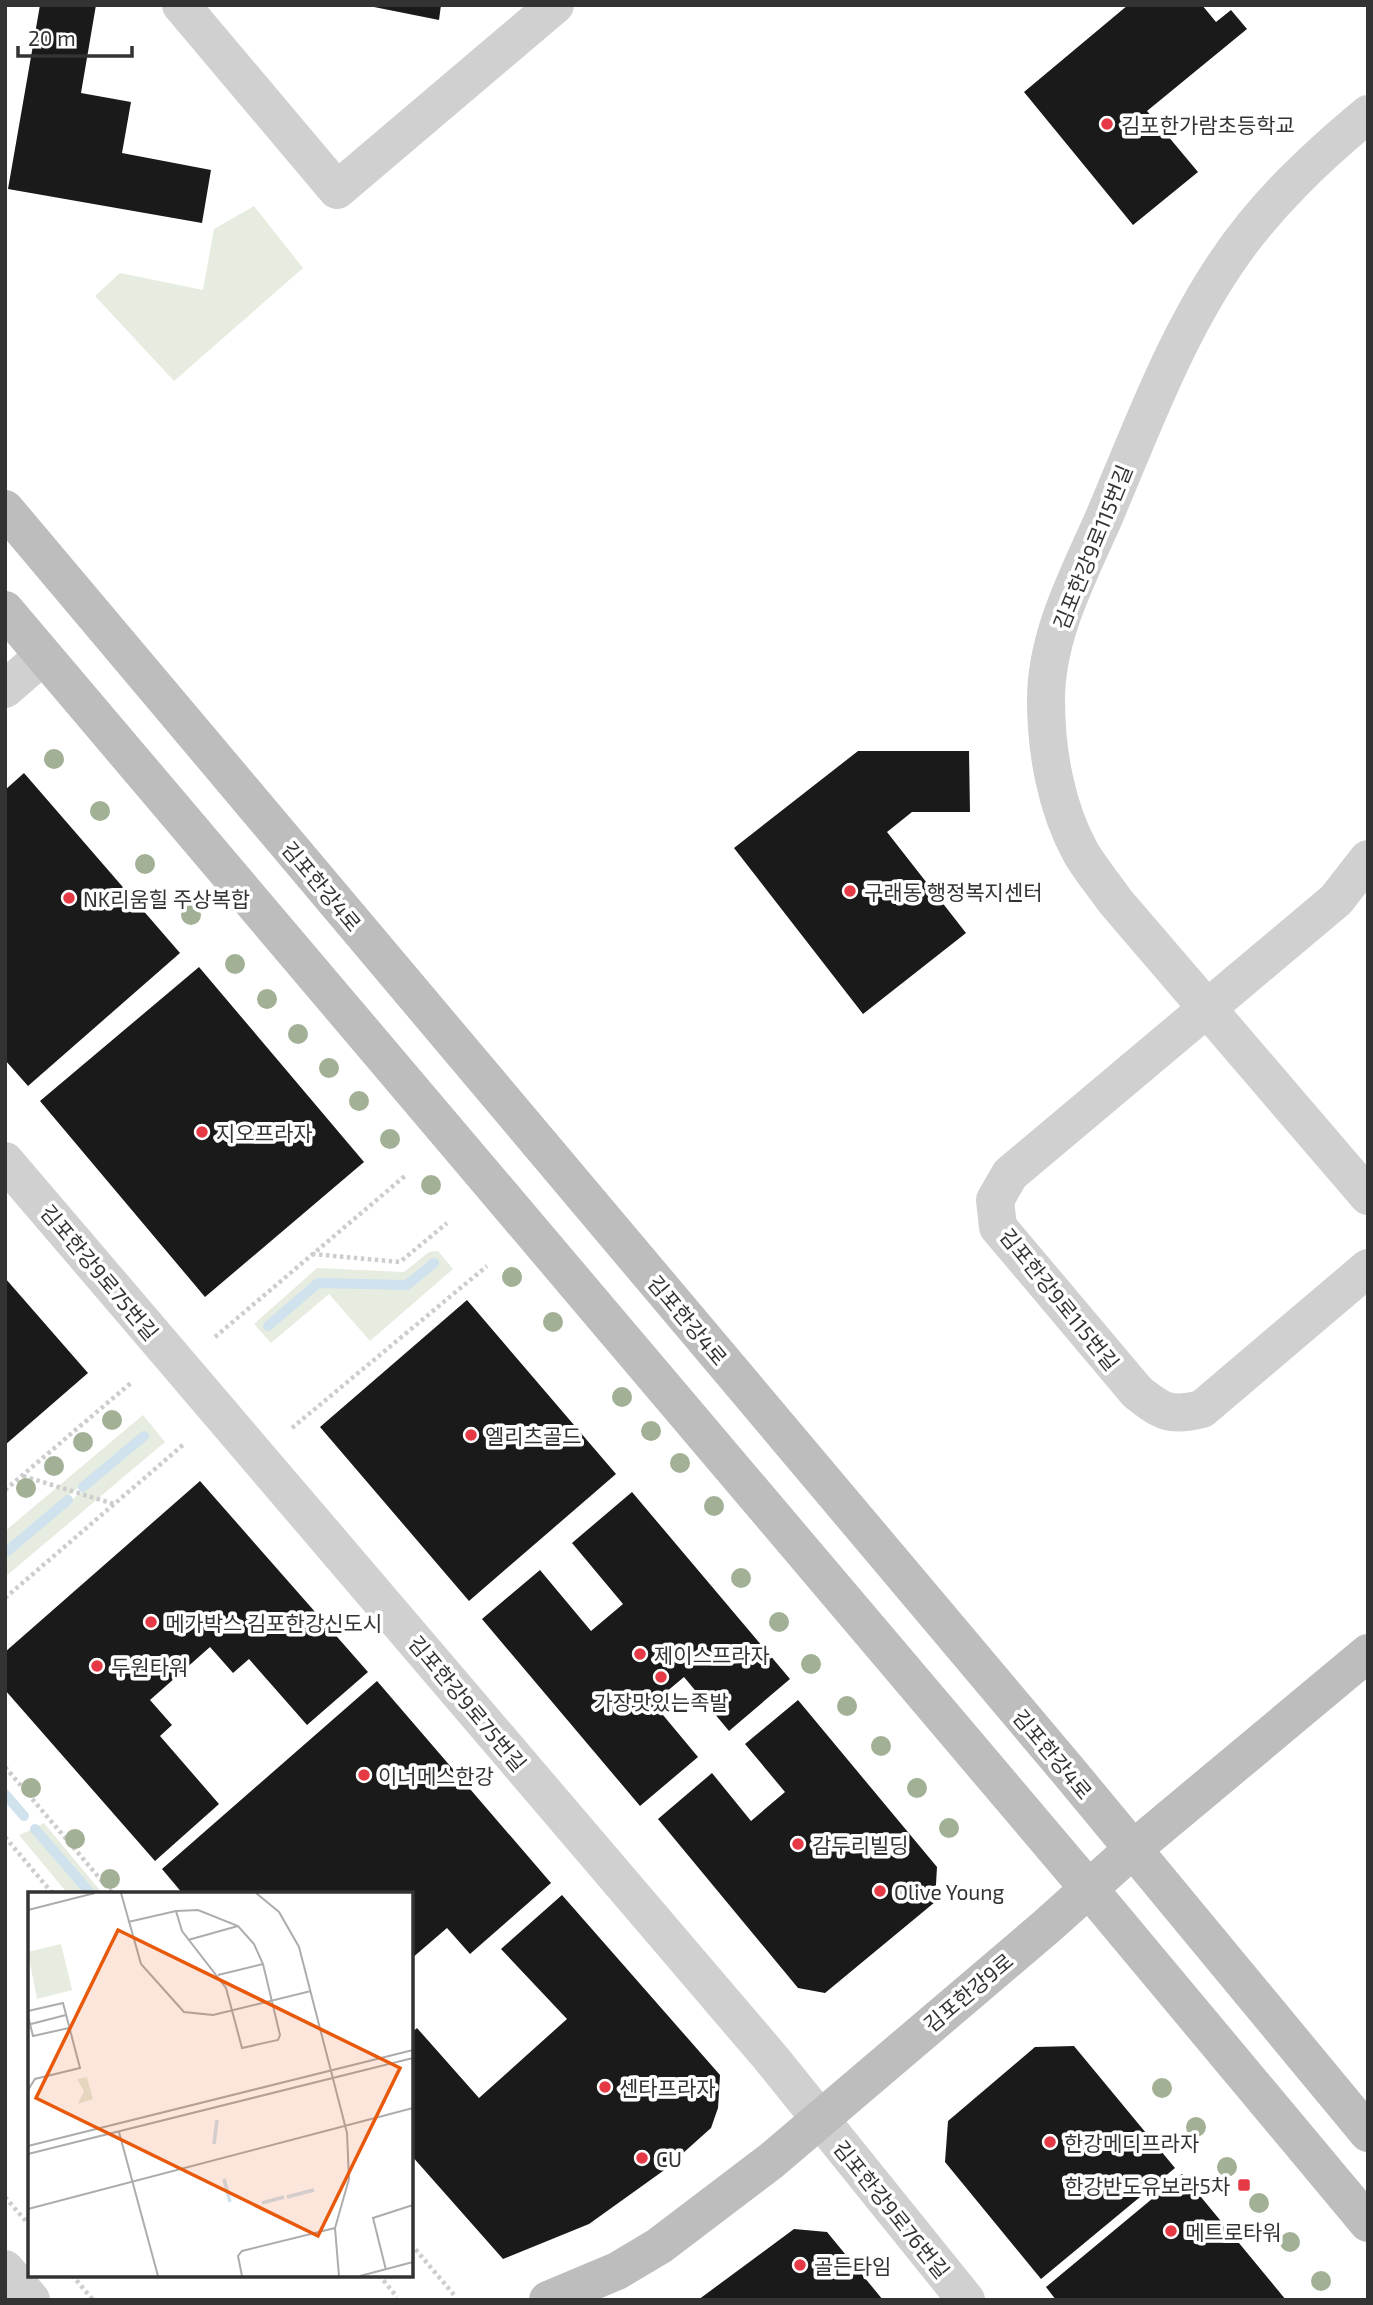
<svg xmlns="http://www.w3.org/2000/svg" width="1373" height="2305" font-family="'Exo 2','Noto Sans KR',sans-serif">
<rect width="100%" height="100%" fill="#fff"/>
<path fill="#e6ecdf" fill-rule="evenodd" d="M 254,206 L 303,268 L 174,381 L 95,296 L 120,273 L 203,290 L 214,229 Z
M 438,1251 L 453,1269 L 370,1341 L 329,1294 L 271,1343 L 254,1324 L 317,1268 L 404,1272 L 429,1252 ZM 434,1261 L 435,1263 L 408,1287 L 317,1285 L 268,1328 L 266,1326 L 317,1282 L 407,1284 Z
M 143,1415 L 165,1442 L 5,1577 L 5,1556 L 147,1437 L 145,1432 L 5,1549 L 5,1531 Z
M 44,1823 L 103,1894 L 93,1894 L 36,1827 Z
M 31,1830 L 85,1894 L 68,1894 L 19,1835 Z"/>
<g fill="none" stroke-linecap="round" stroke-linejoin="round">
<path stroke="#cfe2ee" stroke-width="10" d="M 268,1326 L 318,1283 L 407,1285 L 434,1263
M 83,1487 L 144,1436
M 5,1553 L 68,1500
M 5,1794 L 24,1816
M 35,1829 L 91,1894"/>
</g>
<path fill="#1a1a1a" d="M 40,5 L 96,5 L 81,93 L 131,102 L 122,153 L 211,170 L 202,223 L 8,189 Z
M 364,5 L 441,5 L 439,20 Z
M 1128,5 L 1202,5 L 1216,22 L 1231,10 L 1247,29 L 1147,111 L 1198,172 L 1133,225 L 1024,92 Z
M 858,751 L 969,751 L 970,812 L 912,812 L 887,832 L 966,933 L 863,1014 L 734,848 Z
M 24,773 L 180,953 L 28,1086 L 5,1060 L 5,790 Z
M 199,967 L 364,1162 L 205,1297 L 40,1101 Z
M 5,1278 L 88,1373 L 5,1445 Z
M 467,1300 L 616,1474 L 469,1601 L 320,1427 Z
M 200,1481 L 368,1672 L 307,1725 L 249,1659 L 233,1673 L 210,1647 L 150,1700 L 172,1725 L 160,1736 L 219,1804 L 155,1861 L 5,1690 L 5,1652 Z
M 632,1492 L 790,1679 L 729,1731 L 684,1677 L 653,1703 L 698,1757 L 640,1806 L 482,1619 L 540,1570 L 591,1631 L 623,1604 L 572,1543 Z
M 377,1681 L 551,1883 L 470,1954 L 447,1928 L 411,1959 L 411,1894 L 183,1894 L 162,1869 Z
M 798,1700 L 937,1867 L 935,1902 L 825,1993 L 798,1988 L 658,1819 L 712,1773 L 751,1821 L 785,1792 L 745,1744 Z
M 562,1895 L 720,2075 L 718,2108 L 711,2128 L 663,2171 L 589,2224 L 503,2259 L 411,2155 L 411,2033 L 417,2028 L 479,2098 L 567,2019 L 501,1949 Z
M 1074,2046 L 1175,2168 L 1041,2279 L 945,2162 L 948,2121 L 1035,2047 Z
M 1182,2174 L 1286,2300 L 1056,2300 L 1046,2287 Z
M 794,2229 L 827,2232 L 883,2300 L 698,2300 Z"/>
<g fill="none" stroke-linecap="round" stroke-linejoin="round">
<path stroke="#cdcdcd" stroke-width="4.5" stroke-dasharray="3.5 3.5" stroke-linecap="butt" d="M 312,1254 L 400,1262 L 447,1223
M 215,1337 L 406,1175
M 292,1428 L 487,1266
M 23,1476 L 114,1504
M 5,1490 L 132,1382
M 5,1598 L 184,1444
M 5,1767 L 113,1894
M 5,1837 L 53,1894
M 5,2197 L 30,2226
M 411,2244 L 455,2296
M 72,2275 L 93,2300
M 379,2275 L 397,2297"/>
<path stroke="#d0d0d0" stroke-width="38" d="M 181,5 L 337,190 L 555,5
M 1368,114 C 1315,158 1264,206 1226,263 C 1174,340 1141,430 1105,515 C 1079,575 1046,634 1046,700 C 1046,751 1056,808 1081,853 C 1091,870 1104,885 1115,901 L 1368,1196
M 5,689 L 43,656
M 1368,859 L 1336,900 L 1010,1174 L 995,1200 L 998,1227 L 1137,1392 C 1162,1412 1170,1417 1202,1409 L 1368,1268
M 5,1161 L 770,2057 L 966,2300
M 5,2269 L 31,2300"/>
<path stroke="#bdbdbd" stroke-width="38" d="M 5,509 L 1070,1773 L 1368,2133
M 5,610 L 1089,1889 L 1368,2223
M 548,2300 L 617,2271 L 659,2246 L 771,2161 L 1046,1927 L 1132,1850 L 1368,1653"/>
</g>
<g fill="#a2b095">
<circle cx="54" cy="759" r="10"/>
<circle cx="100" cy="811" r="10"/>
<circle cx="145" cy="864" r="10"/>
<circle cx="191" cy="915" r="10"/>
<circle cx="235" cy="964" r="10"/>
<circle cx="267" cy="999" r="10"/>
<circle cx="298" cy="1034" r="10"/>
<circle cx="329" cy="1068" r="10"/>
<circle cx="359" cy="1101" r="10"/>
<circle cx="390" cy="1139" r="10"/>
<circle cx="431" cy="1185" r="10"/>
<circle cx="512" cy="1277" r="10"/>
<circle cx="553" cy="1322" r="10"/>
<circle cx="622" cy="1397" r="10"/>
<circle cx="112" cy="1420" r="10"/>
<circle cx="651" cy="1431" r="10"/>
<circle cx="83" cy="1442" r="10"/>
<circle cx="680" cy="1463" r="10"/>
<circle cx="54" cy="1466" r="10"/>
<circle cx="26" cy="1488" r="10"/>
<circle cx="714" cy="1506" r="10"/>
<circle cx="741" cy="1578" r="10"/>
<circle cx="779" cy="1622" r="10"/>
<circle cx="811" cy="1664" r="10"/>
<circle cx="847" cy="1706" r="10"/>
<circle cx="881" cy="1746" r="10"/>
<circle cx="31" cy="1788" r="10"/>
<circle cx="917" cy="1788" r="10"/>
<circle cx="949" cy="1828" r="10"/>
<circle cx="75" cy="1839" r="10"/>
<circle cx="110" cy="1879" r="10"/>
<circle cx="1162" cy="2088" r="10"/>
<circle cx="1196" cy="2127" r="10"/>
<circle cx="1227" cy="2167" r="10"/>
<circle cx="1259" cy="2203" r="10"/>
<circle cx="1290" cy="2242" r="10"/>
<circle cx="1321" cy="2281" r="10"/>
</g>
<g fill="#e63946" stroke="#fff" stroke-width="2.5">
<circle cx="1107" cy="124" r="7"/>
<circle cx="850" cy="891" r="7"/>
<circle cx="69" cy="898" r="7"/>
<circle cx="202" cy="1132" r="7"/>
<circle cx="471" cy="1435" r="7"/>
<circle cx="151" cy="1622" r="7"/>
<circle cx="640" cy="1654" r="7"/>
<circle cx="97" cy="1666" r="7"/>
<circle cx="661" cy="1677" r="7"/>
<circle cx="364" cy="1775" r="7"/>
<circle cx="798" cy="1844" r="7"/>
<circle cx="880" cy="1891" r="7"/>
<circle cx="605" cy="2087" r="7"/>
<circle cx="1050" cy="2142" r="7"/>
<circle cx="642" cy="2158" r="7"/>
<rect x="1237" y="2178" width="14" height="14" rx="3.5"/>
<circle cx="1171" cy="2231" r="7"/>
<circle cx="800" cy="2265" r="7"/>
</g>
<g text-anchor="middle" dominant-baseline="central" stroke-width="7" stroke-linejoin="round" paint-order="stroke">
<g font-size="21" fill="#333" stroke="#fff" text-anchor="start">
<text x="1121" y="124">김포한가람초등학교</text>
<text x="864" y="891">구래동 행정복지센터</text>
<text x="83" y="898">NK리움힐 주상복합</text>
<text x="216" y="1132">지오프라자</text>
<text x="485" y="1435">엘리츠골드</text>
<text x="165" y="1622">메가박스 김포한강신도시</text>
<text x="654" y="1654">제이스프라자</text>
<text x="111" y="1666">두원타워</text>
<text x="661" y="1701" text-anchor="middle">가장맛있는족발</text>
<text x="378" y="1775">이너메스한강</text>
<text x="812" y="1844">감두리빌딩</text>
<text x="894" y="1891">Olive Young</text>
<text x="619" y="2087">센타프라자</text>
<text x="1064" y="2142">한강메디프라자</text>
<text x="656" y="2158">CU</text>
<text x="1230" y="2185" text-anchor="end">한강반도유보라5차</text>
<text x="1185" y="2231">메트로타워</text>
<text x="814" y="2265">골든타임</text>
</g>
<g font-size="21" fill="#333" stroke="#fff">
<text transform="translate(1092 547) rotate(-68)">김포한강9로115번길</text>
<text transform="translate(322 886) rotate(50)">김포한강4로</text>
<text transform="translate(100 1272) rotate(50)">김포한강9로75번길</text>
<text transform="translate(1060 1299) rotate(51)">김포한강9로115번길</text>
<text transform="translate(688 1320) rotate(50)">김포한강4로</text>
<text transform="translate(468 1703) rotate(50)">김포한강9로75번길</text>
<text transform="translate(1053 1754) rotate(50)">김포한강4로</text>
<text transform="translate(968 1992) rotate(-40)">김포한강9로</text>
<text transform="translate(892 2209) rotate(51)">김포한강9로76번길</text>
</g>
</g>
<g transform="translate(28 1892)">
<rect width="385" height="385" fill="#fff"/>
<path d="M 33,52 L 44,98 L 9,107 L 0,60 ZM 59,185 L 65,207 L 50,212 L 56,199 L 49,187 Z" fill="#e6ecdf"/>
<path fill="none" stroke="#cfe2ee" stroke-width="3.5" d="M 186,252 L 189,228M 196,287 L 202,310M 259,305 L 286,298M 234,311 L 256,305"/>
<path fill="none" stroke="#adadad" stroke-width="2" d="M 93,1 L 113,72 L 156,120 L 185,123 L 283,99M 228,1 L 251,20 L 271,55 L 319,241 L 321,287 L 307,336 L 311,384M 0,18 L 67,1M 100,30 L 148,19 L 170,18 L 210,34 L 226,52 L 235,72 L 252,143 L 250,148 L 214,156 L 198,96 L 154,39 L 148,19M 160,48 L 210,34M 190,83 L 235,72M 0,119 L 35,111 L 52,176 L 7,187 L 0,198M 0,124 L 5,144 L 41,136M 3,132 L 38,123M 91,240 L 130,384M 0,254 L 385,158M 0,262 L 385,166M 0,317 L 385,216M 358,378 L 345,326 L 385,313M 214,384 L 210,364 L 214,359 L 307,336M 332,384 L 385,370"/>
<path fill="#e8590c" fill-opacity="0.15" stroke="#e8590c" stroke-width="3.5" d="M 90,38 L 372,176 L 290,344 L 8,206 Z"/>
<rect width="385" height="385" fill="none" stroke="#333" stroke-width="3.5"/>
</g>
<rect width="1373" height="2305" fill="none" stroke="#333333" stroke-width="14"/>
<path d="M18 46v10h114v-10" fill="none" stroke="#333333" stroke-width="3.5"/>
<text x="28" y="46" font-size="21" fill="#333333" stroke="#ffffff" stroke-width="5" paint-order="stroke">20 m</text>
</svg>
